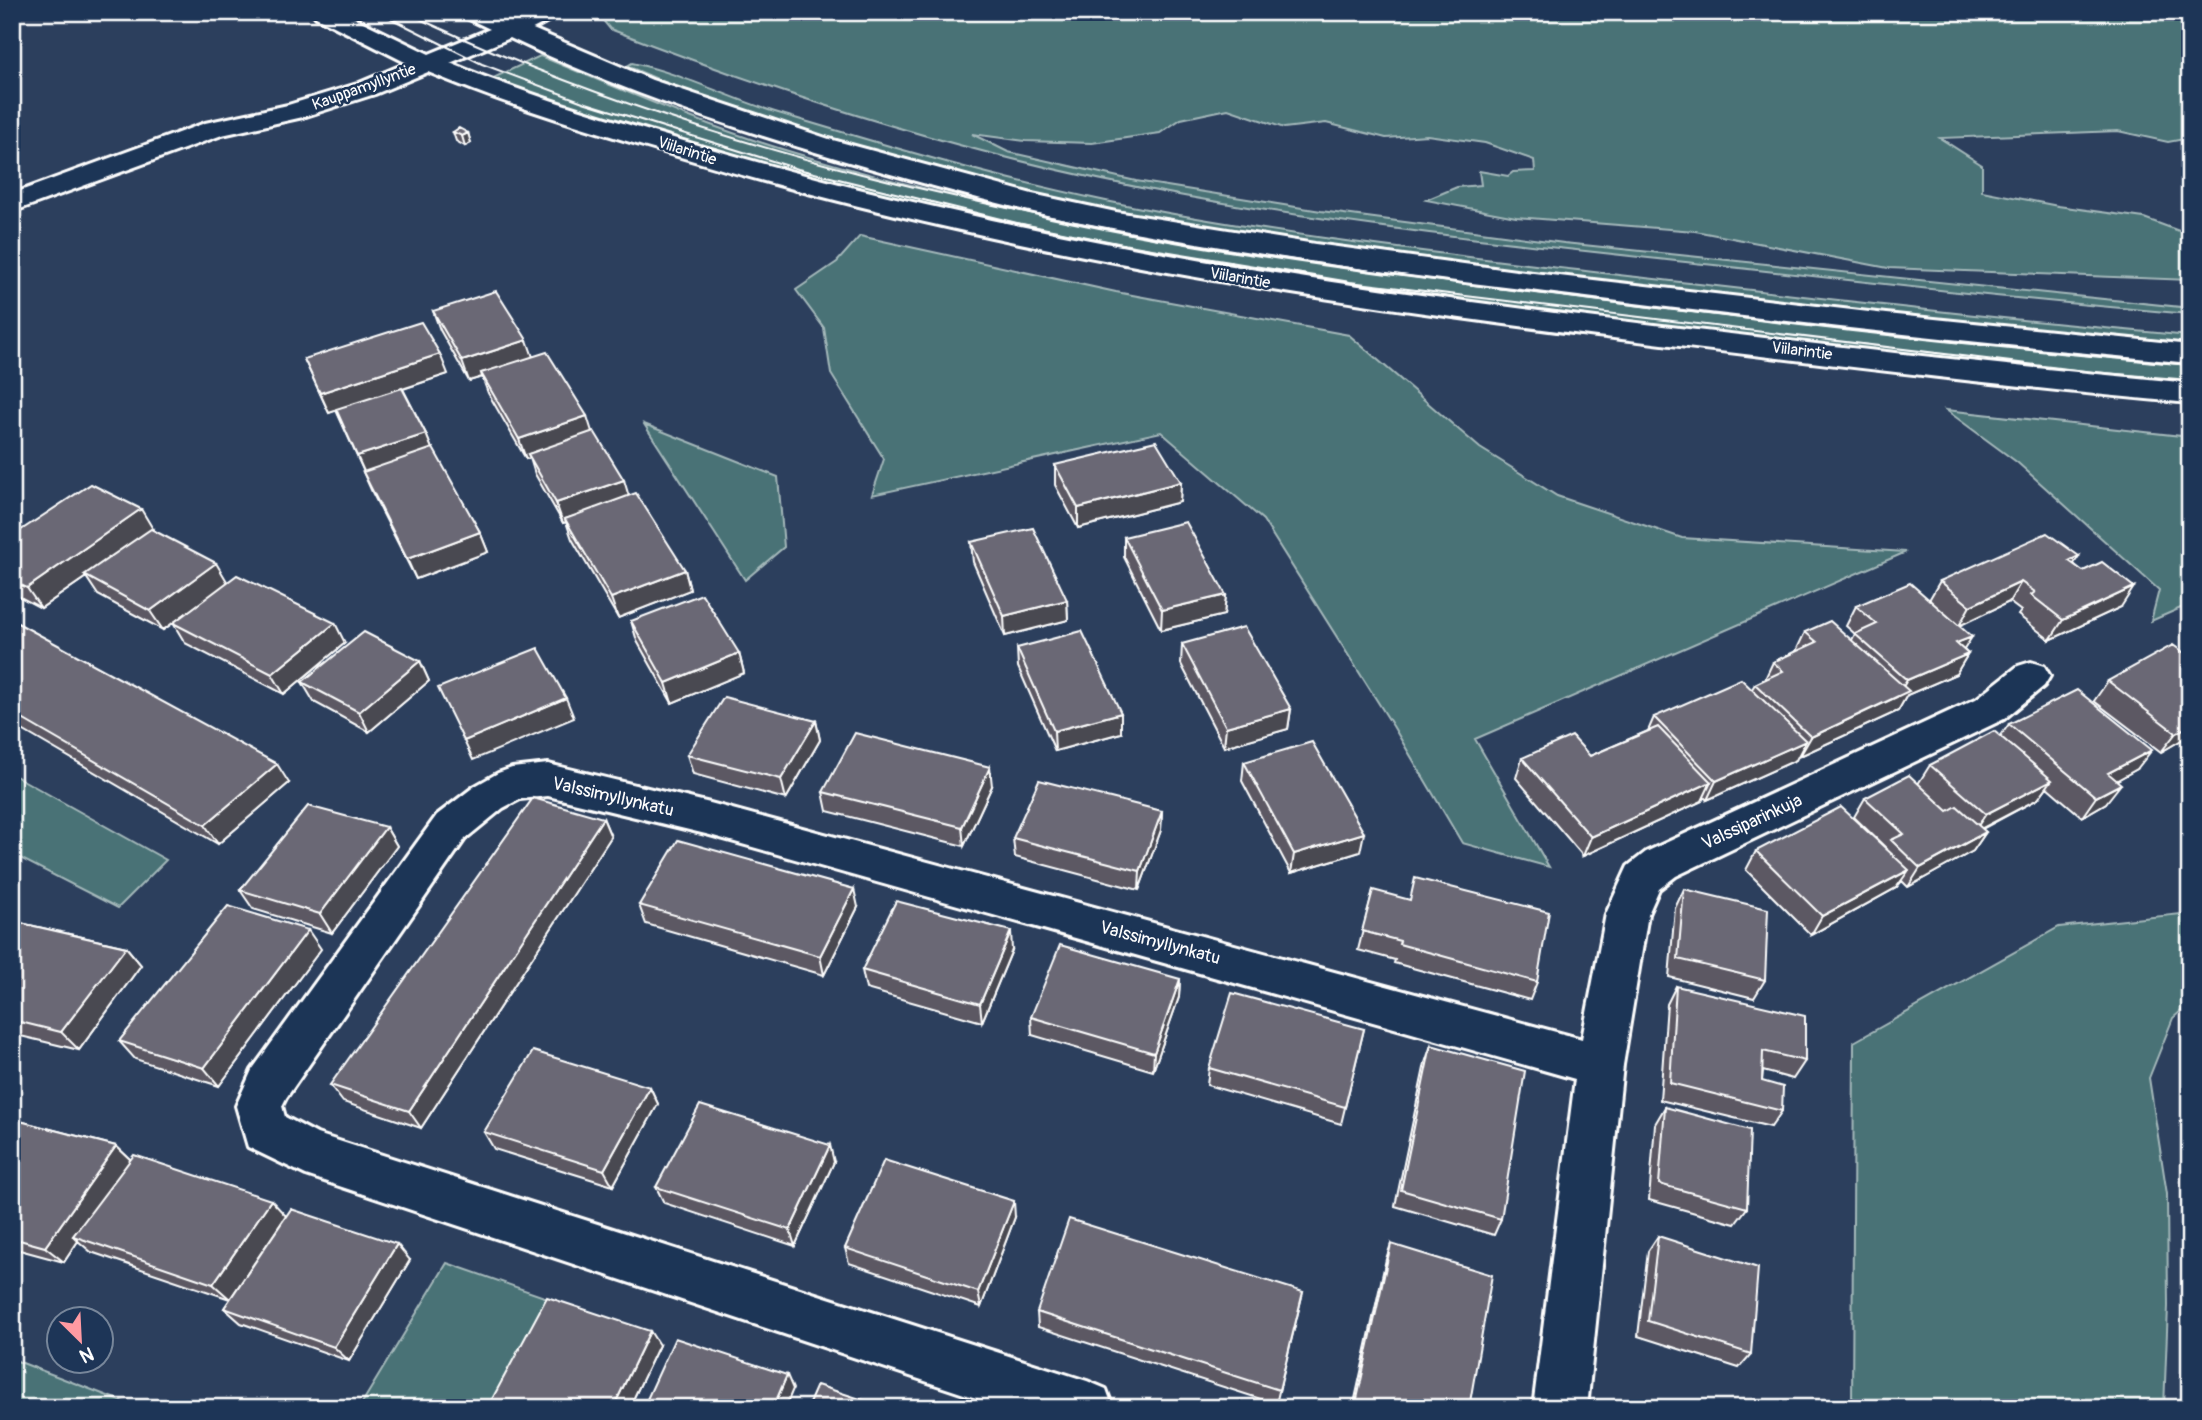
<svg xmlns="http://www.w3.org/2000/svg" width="2202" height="1420" font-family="Pangolin,sans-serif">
<rect width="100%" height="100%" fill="#2c3f5d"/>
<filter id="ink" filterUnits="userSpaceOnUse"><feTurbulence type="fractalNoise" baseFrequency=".0143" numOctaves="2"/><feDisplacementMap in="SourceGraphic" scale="14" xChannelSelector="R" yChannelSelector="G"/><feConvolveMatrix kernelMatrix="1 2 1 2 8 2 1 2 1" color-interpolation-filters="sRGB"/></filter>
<g filter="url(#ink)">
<path fill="#487276" stroke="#a4b8ba" stroke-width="2" d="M 610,12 L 2190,12 L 2190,138 L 2168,142 L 2118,131 L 1940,138 L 1982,165 L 1982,191 L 2058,206 L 2144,218 L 2190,235 L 2190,280 L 1888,268 L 1695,231 L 1516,217 L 1426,200 L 1457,187 L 1481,185 L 1479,171 L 1508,176 L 1513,172 L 1535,171 L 1534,160 L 1485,143 L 1427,135 L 1386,138 L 1326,123 L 1284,128 L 1228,109 L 1181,119 L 1160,133 L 1092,143 L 1025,141 L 972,134 L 1008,152 L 1136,181 L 1321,211 L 1564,243 L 2190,308 L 2190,314 C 2031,301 1873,283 1714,265 C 1537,246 1359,228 1184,196 C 987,161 796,101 610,29 L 601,18 Z
M 540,56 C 621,89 702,125 785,150 C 1058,234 1343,267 1626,302 C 1813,324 2001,348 2190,364 L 2190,389 L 1379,294 L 1087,247 L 725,156 L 491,79 Z
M 632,63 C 681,73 727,97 775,112 C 884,145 995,178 1106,201 C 1273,235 1442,254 1611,274 C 1804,296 1996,319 2190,336 L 2190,347 L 1946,323 L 1297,245 L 1098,209 L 977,179 L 781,124 L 683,90 L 627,66 Z
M 860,236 L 1116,292 L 1349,335 L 1480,448 L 1557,496 L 1682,538 L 1906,552 L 1475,739 L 1549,867 L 1462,843 L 1393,726 L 1263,520 L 1161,432 L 872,495 L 884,459 L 831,374 L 824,328 L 796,290 L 837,262 Z
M 1946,410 L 2190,437 L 2190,604 L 2151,621 L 2159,590 L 2018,463 Z
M 644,424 L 778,477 L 784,547 L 745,580 Z
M 12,774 L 166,860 L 118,908 L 12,854 Z
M 2190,913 L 2190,1003 L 2173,1018 L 2149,1078 L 2167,1194 L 2168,1306 L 2164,1408 L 1852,1408 L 1854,1042 L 2059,927 Z
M 447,1263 L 553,1300 L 493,1408 L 359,1408 Z
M 12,1359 L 139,1408 L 12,1408 Z"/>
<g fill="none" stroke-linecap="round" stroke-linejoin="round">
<defs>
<path id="minor" d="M 527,12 L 559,12 L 555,17 C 539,25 519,40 500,35 L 497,30 L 500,25 Z
M 2031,662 L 2044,666 L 2050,676 L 2044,686 L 2004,719 L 1676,876 L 1659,889 L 1648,914 L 1623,1065 L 1587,1408 L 1533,1408 L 1575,1079 L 710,835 L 548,796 L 520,799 L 503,808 L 465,839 L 286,1098 L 282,1106 L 285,1117 L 317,1134 L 1087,1381 L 1106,1389 L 1113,1408 L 1006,1408 L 306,1175 L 248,1147 L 236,1106 L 252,1070 L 437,815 L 475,786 L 498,773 L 512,768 L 548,764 L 710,803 L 1582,1039 L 1606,914 L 1628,866 L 1646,852 L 1976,699 L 2018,666 Z"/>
<path id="major" d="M 312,12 L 342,12 L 429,54 L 490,29 L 465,17 L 461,12 L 493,12 L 652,80 L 829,139 L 1032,194 L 1116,212 L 1315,244 L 1516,271 L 1886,314 L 2190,345 L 2190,363 C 1975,343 1760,319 1546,292 C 1380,272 1214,251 1051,216 C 981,200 911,180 842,160 C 729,127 616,89 510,38 L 450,63 C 532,97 619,122 704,147 C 996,233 1295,281 1596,318 C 1794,342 1991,365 2190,383 L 2190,403 C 1992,385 1795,360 1597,336 C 1292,298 989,249 694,161 C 605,135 514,108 428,72 L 375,94 L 303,117 L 222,135 L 12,212 L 12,194 L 205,123 L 288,105 L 357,84 L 407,63 L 316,17 Z"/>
</defs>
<use href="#minor" stroke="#fff" stroke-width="6"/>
<use href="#major" stroke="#fff" stroke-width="6"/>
<use href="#minor" fill="#1d3557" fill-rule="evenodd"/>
<use href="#major" fill="#1d3557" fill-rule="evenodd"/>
<path stroke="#fff" stroke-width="2" d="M 378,12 L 482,64 L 583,102 L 798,169 L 1017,223 L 1128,245 L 1350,282 L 2093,372 L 2190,380
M 405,12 C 765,184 1168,247 1560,296 C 1770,322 1979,347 2190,365"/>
</g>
<path fill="#5b5964" stroke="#fff" stroke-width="2" d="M 453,132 L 468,133 L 471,143 L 465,146 L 456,141 Z
M 433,311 L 533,356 L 592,431 L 629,496 L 685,570 L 690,590 L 618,618 L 572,539 L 566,522 L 563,523 L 535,474 L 530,458 L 526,459 L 488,393 L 482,377 L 469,381 L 440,330 Z
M 304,359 L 448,374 L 403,389 L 426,434 L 432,449 L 480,532 L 488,552 L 416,579 L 372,492 L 363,472 L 364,472 L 336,410 L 329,413 Z
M 1055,465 L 1181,482 L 1180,502 L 1078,528 L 1055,485 Z
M 153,529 L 152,530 L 227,582 L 345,643 L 284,694 L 185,643 L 173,623 L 163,630 L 98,595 L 86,577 L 41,608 L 12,593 L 12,536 Z
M 1124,537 L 1226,595 L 1224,615 L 1161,630 L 1124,557 Z
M 971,542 L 1067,600 L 1068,620 L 1005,636 L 973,562 Z
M 2074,564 L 2121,607 L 2050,640 L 2018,615 L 2021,611 L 2009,602 L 1959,625 L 1964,650 L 1968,654 L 1956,674 L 1907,695 L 1898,711 L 1800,756 L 1798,754 L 1796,760 L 1707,800 L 1704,797 L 1702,801 L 1583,856 L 1516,778 L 1522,758 L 1590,756 L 1648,731 L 1654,717 L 1752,689 L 1755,684 L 1765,679 L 1773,662 L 1796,651 L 1805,632 L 1852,640 L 1855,634 L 1846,626 L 1856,606 L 1929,600 L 1940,581 Z
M 12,620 L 289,783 L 218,844 L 12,724 Z
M 631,621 L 739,653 L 744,673 L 672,703 L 637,641 Z
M 1182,644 L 1291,709 L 1288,729 L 1224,747 L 1181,664 Z
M 1017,648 L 1121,733 L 1055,751 L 1018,667 Z
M 2190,657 L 2190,735 L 2161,752 L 2094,701 L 2108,681 Z
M 420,661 L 429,681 L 369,732 L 314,702 L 302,682 Z
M 816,721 L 820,740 L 786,799 L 693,774 L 687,755 Z
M 2009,724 L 2137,769 L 2117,780 L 2106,803 L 2082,817 L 2047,787 L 2038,799 L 1982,829 L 1986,832 L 1973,851 L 1908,887 L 1902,881 L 1896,888 L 1811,935 L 1746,870 L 1756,851 L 1886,848 L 1854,817 L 1865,798 L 1918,784 L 1930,765 L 2000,737 Z
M 1244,762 L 1360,852 L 1291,873 L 1242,781 Z
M 992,786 L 964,846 L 827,811 L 823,792 Z
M 1162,811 L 1161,830 L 1139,890 L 1015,857 L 1013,838 Z
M 603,818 L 611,837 L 421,1128 L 343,1102 L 330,1085 Z
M 386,827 L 397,846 L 332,933 L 253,909 L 240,890 Z
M 1684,889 L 1765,980 L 1754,998 L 1669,977 L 1675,908 Z
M 1373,890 L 1537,982 L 1530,1000 L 1394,963 L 1395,960 L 1358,950 Z
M 639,905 L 858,907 L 824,975 L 646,924 Z
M 12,921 L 126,947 L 141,965 L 79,1050 L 12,1034 Z
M 321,949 L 219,1086 L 135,1059 L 119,1041 Z
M 1012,950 L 982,1022 L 866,989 L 862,970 Z
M 1180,979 L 1179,997 L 1153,1071 L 1032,1035 L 1031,1017 Z
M 1676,986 L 1805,1061 L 1793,1079 L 1763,1071 L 1762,1081 L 1782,1111 L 1771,1127 L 1660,1100 L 1667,1004 Z
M 1364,1029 L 1341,1124 L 1207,1085 L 1209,1068 Z
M 1431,1045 L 1501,1219 L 1494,1235 L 1395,1206 L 1425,1063 Z
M 650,1087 L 658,1104 L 613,1186 L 494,1149 L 484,1132 Z
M 1665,1107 L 1747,1208 L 1735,1224 L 1649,1200 L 1655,1124 Z
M 12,1119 L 116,1146 L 131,1160 L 410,1260 L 349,1361 L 241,1323 L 224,1308 L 284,1220 L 230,1299 L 91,1252 L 78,1241 L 64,1262 L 12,1248 Z
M 834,1162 L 795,1246 L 664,1203 L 656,1187 Z
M 1015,1217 L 981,1307 L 849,1263 L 845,1248 Z
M 1658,1236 L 1751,1354 L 1739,1368 L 1638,1336 L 1648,1251 Z
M 1391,1244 L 1469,1408 L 1353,1408 L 1386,1259 Z
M 1303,1292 L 1276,1404 L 1038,1327 L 1037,1312 Z
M 659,1345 L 629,1408 L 497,1408 L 491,1401 Z"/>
<path fill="#4a4951" stroke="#fff" stroke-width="2" d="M 468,133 L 471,143 L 465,146 L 462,136 Z
M 527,340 L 534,360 L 481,373 L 482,377 L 469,381 L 462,361 Z
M 440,354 L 448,374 L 329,413 L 320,393 Z
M 587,416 L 593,435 L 528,454 L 530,458 L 526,459 L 519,439 Z
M 426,434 L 434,454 L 366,476 L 357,456 Z
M 624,480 L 630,500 L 565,519 L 566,522 L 563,523 L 556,503 Z
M 1181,482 L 1180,502 L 1078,528 L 1078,508 Z
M 141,509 L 153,529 L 86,576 L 84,575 L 86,577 L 41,608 L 27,588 Z
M 480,532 L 488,552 L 416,579 L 407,559 Z
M 2079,556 L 2066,576 L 2069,561 Z
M 216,563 L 228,583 L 163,630 L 150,611 Z
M 685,570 L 690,590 L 618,618 L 611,598 Z
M 2021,582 L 2009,602 L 1959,626 L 1970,606 Z
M 2134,587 L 2121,607 L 2050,640 L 2063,620 Z
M 1226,595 L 1224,615 L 1161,630 L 1162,610 Z
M 1067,600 L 1068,620 L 1005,636 L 1004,616 Z
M 335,623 L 345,643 L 284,694 L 272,674 Z
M 1972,637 L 1960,656 L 1956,643 Z
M 739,653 L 744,673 L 672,703 L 666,683 Z
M 1968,654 L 1956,674 L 1907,695 L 1898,711 L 1800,756 L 1811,737 L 1897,697 L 1907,680 Z
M 420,661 L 429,681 L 369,732 L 359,712 Z
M 566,698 L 574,718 L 473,760 L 464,741 Z
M 1291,709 L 1288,729 L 1224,747 L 1226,727 Z
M 1121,713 L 1121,733 L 1055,751 L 1054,731 Z
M 816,721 L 820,740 L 786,799 L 781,779 Z
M 2190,725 L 2190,735 L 2161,752 L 2176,733 Z
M 1806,741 L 1796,760 L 1707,800 L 1716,781 Z
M 2152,750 L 2137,769 L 2094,793 L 2108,773 Z
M 277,764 L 289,783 L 218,844 L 205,825 Z
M 990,767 L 992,786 L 964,846 L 962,827 Z
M 2052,780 L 2038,799 L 1973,833 L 1986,814 Z
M 1711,782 L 1702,801 L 1583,856 L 1591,837 Z
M 2121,784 L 2106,803 L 2082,817 L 2096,797 Z
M 1162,811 L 1161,830 L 1139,890 L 1140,871 Z
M 603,818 L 611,837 L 421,1128 L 409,1111 Z
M 386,827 L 397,846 L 332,933 L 320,914 Z
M 1986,832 L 1973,851 L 1908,887 L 1920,868 Z
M 1364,833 L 1360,852 L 1291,873 L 1294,854 Z
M 1909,870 L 1896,888 L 1811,935 L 1822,916 Z
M 854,889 L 858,907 L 824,975 L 820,956 Z
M 308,930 L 321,949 L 219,1086 L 204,1068 Z
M 1011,931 L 1012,950 L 982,1022 L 980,1004 Z
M 126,947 L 141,965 L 79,1050 L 61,1032 Z
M 1180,979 L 1179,997 L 1153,1071 L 1154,1053 Z
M 650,1087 L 658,1104 L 613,1186 L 604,1170 Z
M 830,1145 L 834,1162 L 795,1246 L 790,1230 Z
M 116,1146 L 134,1163 L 73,1236 L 78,1241 L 64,1262 L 45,1247 Z
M 271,1200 L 286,1216 L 230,1299 L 213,1284 Z
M 1014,1201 L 1015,1217 L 981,1307 L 978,1292 Z
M 397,1244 L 410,1260 L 349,1361 L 334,1347 Z
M 650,1331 L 659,1345 L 629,1408 L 613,1408 Z
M 787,1375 L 793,1389 L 785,1408 L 773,1408 Z"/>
<path fill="#6a6874" stroke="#fff" stroke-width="2" d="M 459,128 L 468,133 L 462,136 L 453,132 Z
M 496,291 L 527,340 L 462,361 L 433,311 Z
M 421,322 L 440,354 L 320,393 L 304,359 Z
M 547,352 L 587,416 L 519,439 L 481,373 Z
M 402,388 L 426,434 L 357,456 L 336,409 Z
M 594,431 L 624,480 L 556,503 L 528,454 Z
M 1156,441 L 1181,482 L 1078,508 L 1055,465 Z
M 433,448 L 480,532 L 407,559 L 363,472 Z
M 91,484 L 141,509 L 27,588 L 12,581 L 12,536 Z
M 636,493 L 685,570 L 611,598 L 565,519 Z
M 1186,522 L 1226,595 L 1162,610 L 1124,537 Z
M 1033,528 L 1067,600 L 1004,616 L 971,542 Z
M 151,529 L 216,563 L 150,611 L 84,575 Z
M 2047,533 L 2079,556 L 2069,561 L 2083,571 L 2102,562 L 2134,587 L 2063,620 L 2031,595 L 2035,592 L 2021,582 L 1970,606 L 1940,581 Z
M 237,575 L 335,623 L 272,674 L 173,623 Z
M 1910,583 L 1972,637 L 1956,643 L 1968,654 L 1907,680 L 1855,634 L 1877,624 L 1856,606 Z
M 702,594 L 739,653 L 666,683 L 631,621 Z
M 12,620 L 277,764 L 205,825 L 12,713 Z
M 1830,621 L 1909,691 L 1811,737 L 1755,684 L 1783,671 L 1773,662 L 1817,642 L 1805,632 Z
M 1244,627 L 1291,709 L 1226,727 L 1182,644 Z
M 1082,631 L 1121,713 L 1054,731 L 1017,648 Z
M 364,632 L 420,661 L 359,712 L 302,682 Z
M 2173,645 L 2190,657 L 2190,725 L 2176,733 L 2108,681 Z
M 538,648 L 566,698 L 464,741 L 438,688 Z
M 1741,679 L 1806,741 L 1716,781 L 1654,717 Z
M 2077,690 L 2152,750 L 2108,773 L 2121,784 L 2096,797 L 2009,724 Z
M 724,697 L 816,721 L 781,779 L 687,755 Z
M 1658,727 L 1711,782 L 1591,837 L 1522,758 L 1572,736 L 1590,756 Z
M 1994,731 L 2052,780 L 1986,814 L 1930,765 Z
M 855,733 L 990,767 L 962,827 L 823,792 Z
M 1312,742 L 1364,833 L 1294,854 L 1244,762 Z
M 1909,775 L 1948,811 L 1957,806 L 1986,832 L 1920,868 L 1891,840 L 1904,834 L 1865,798 Z
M 1039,780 L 1162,811 L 1140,871 L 1013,838 Z
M 533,798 L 603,818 L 409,1111 L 330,1085 Z
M 308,806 L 386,827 L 320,914 L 240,890 Z
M 1841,807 L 1909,870 L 1822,916 L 1756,851 Z
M 678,840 L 854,889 L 820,956 L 639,905 Z
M 1415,878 L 1549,912 L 1537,982 L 1399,944 L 1400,941 L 1362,931 L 1373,890 L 1410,900 Z
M 1684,889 L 1768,909 L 1765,980 L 1678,959 Z
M 896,901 L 1011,931 L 980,1004 L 862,970 Z
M 228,906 L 308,930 L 204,1068 L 119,1041 Z
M 12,921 L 126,947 L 61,1032 L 12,1020 Z
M 1060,945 L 1180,979 L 1154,1053 L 1031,1017 Z
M 1676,986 L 1805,1016 L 1805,1061 L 1763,1051 L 1762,1081 L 1783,1087 L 1782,1111 L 1670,1083 Z
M 1232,993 L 1364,1029 L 1345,1107 L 1209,1068 Z
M 1431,1045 L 1525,1071 L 1501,1219 L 1401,1190 Z
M 533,1051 L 650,1087 L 604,1170 L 484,1132 Z
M 700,1105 L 830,1145 L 790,1230 L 656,1187 Z
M 1665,1107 L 1750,1130 L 1747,1208 L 1659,1184 Z
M 12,1119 L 116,1146 L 45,1247 L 12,1238 Z
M 134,1155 L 271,1200 L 213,1284 L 73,1236 Z
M 884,1160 L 1014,1201 L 978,1292 L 845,1248 Z
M 291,1209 L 397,1244 L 334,1347 L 224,1308 Z
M 1069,1219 L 1303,1292 L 1279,1390 L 1037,1312 Z
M 1658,1236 L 1758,1268 L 1751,1354 L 1648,1321 Z
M 1391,1244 L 1492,1275 L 1469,1408 L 1355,1408 Z
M 547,1297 L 650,1331 L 613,1408 L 511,1408 L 491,1401 Z
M 675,1338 L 787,1375 L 773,1408 L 643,1408 Z
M 817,1385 L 888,1408 L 807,1408 Z"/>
</g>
<g text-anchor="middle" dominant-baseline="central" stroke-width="5" stroke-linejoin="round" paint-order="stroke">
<g font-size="16" fill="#fff" stroke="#1d3557">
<text transform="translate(364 87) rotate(-20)">Kauppamyllyntie</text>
<text transform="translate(687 151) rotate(18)">Viilarintie</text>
<text transform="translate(1240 278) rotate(10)">Viilarintie</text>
<text transform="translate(1802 351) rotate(7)">Viilarintie</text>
</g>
<g font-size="18" fill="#fff" stroke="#1d3557">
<text transform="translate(613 797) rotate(13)">Valssimyllynkatu</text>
<text transform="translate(1752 822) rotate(-25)">Valssiparinkuja</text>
<text transform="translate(1160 943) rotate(15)">Valssimyllynkatu</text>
</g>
</g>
<rect width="2202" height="1420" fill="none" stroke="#1d3557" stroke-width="42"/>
<rect x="21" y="21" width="2160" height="1378" fill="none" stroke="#fff" stroke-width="2.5" filter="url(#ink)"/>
<g transform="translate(80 1340) rotate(156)"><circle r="33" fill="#1d3557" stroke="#77869a" stroke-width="2"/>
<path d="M0-5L12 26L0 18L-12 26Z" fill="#ff9aa2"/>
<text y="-10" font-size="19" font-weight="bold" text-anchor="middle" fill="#ffffff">N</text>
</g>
</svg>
